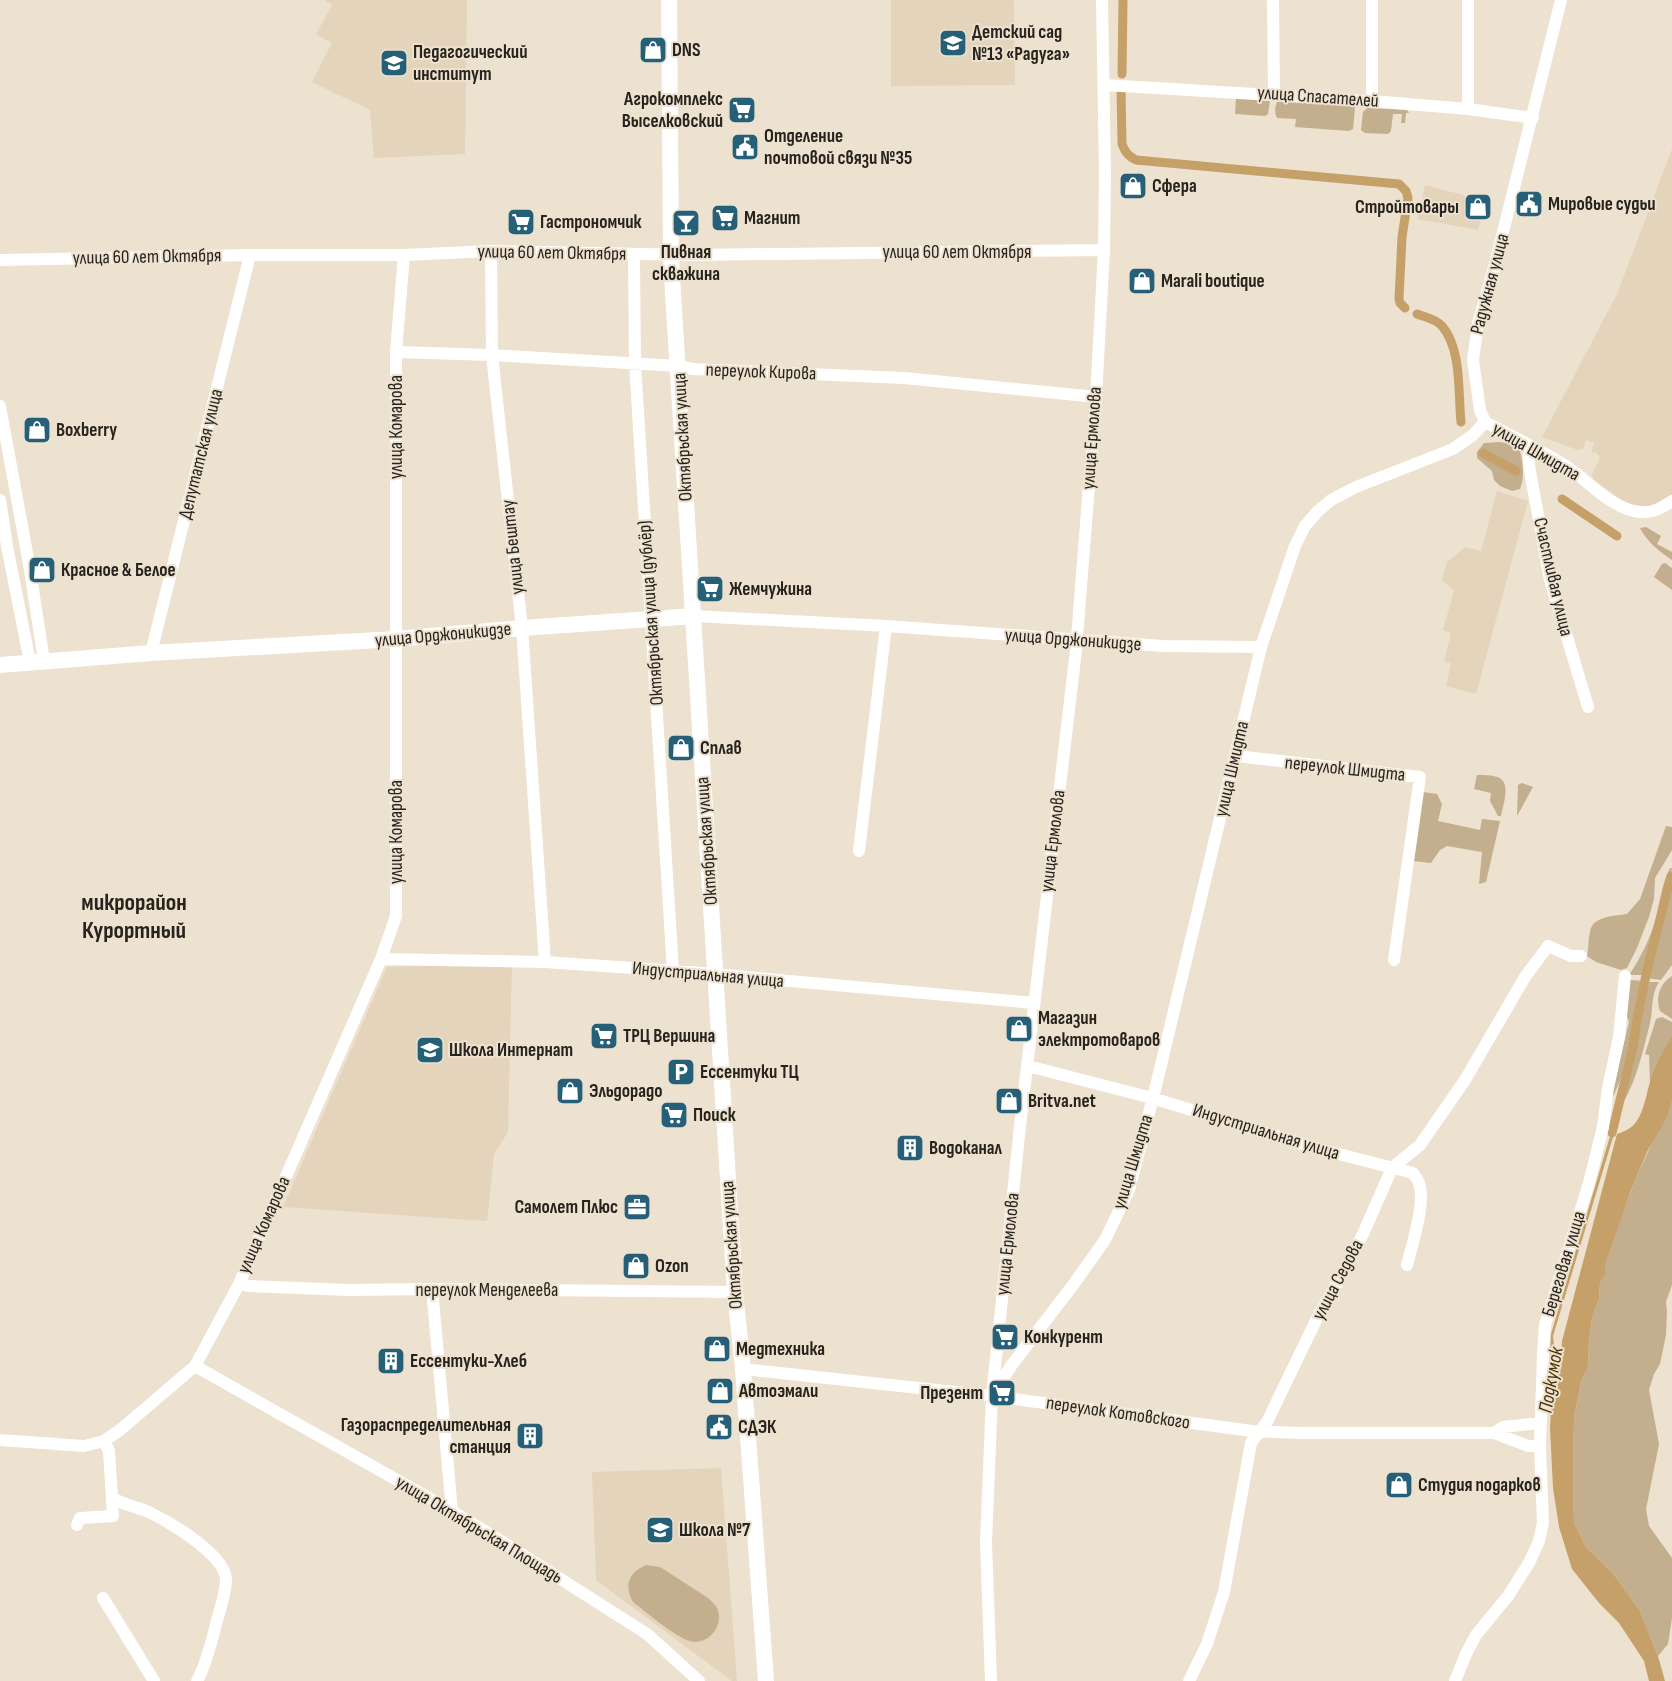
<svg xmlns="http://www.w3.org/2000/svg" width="1672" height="1681" font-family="'Sofia Sans Condensed',sans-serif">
<rect width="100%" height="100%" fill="#ede1cf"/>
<path fill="#e4d4bb" d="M 325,0 L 467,0 L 465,154 L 374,158 L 370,110 L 312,82 L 332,43 L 316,34 L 332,5 Z
M 891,0 L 1014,0 L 1015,85 L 891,86 Z
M 1672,149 L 1672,495 L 1656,504 L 1642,508 L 1630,506 L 1593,479 L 1592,474 L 1600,458 L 1597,453 L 1591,452 L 1594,443 L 1586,440 L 1583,449 L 1578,450 L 1542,437 L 1617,294 Z
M 1425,185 L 1486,201 L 1478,230 L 1417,219 Z
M 1497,491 L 1528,501 L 1476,694 L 1446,686 L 1451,663 L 1444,661 L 1451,633 L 1443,630 L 1454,591 L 1442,580 L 1447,562 L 1465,547 L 1481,551 Z
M 512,964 L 508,1132 L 494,1154 L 487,1221 L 283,1207 L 387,967 Z
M 721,1468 L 737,1681 L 732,1681 L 596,1580 L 592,1472 Z"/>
<path fill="#c3ae8d" d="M 1236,97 L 1266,98 L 1270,101 L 1268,114 L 1265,116 L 1235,114 Z
M 1278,100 L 1351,105 L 1355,107 L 1353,129 L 1349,131 L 1295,127 L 1296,119 L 1277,118 C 1274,112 1275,105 1278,100 Z
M 1367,108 L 1407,110 L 1409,113 L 1406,113 L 1405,123 L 1401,123 L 1402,114 L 1393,114 L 1391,131 L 1388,134 L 1365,133 L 1361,130 L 1363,112 Z
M 1499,442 L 1508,443 L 1520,451 C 1523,465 1525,476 1520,489 L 1512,491 L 1500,486 L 1494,480 L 1492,471 L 1477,458 L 1477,452 L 1484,443 Z
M 1646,527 L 1661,536 L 1657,544 L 1672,552 L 1672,560 C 1660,552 1646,541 1640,528 Z
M 1665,563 L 1672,568 L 1672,590 L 1654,577 L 1662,564 Z
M 1477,775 C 1483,775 1491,775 1497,777 C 1512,781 1503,805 1501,816 L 1498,816 L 1490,801 L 1491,793 L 1474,789 Z
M 1522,783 L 1533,787 L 1517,816 L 1518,785 Z
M 1423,792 L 1437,794 L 1442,804 L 1438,821 L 1480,830 L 1482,819 L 1500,821 L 1486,882 L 1479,884 L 1482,852 L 1447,846 L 1440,850 L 1431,863 L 1413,861 Z
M 1666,826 L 1672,827 L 1672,850 L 1655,878 L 1654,899 L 1649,917 L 1637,948 L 1627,968 L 1621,970 L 1596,962 L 1587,956 C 1589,946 1588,940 1590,932 C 1592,916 1615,916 1627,914 L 1640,899 Z
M 1670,868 L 1672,868 L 1672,869 L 1645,975 L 1629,975 C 1641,957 1650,939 1656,918 C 1660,900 1662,884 1670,868 Z
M 1672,875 L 1672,965 L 1661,980 L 1646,978 Z
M 1672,976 L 1672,1019 L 1660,1011 C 1655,998 1660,983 1672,976 Z
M 1630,980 L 1645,981 C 1637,1023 1629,1067 1609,1105 L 1629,1022 L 1626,1014 Z
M 1649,982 L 1659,982 C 1651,994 1653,1010 1650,1023 C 1644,1048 1635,1087 1620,1107 Z
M 1662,1017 L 1672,1022 L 1672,1036 L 1666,1046 L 1650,1083 L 1649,1055 L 1645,1054 L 1656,1019 Z
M 1672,1102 L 1672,1285 L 1666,1302 L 1667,1311 L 1666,1335 L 1660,1364 L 1654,1374 L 1649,1390 L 1659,1444 L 1646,1509 L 1649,1526 L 1672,1558 L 1672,1618 L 1668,1644 L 1658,1656 L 1640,1611 L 1615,1576 L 1586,1547 L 1574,1523 L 1573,1478 L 1574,1418 L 1581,1381 L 1588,1367 L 1589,1340 L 1592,1318 L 1599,1299 L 1600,1283 L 1605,1275 L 1605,1265 C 1617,1228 1630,1190 1647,1154 C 1654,1136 1665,1121 1672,1102 Z
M 646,1565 L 660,1567 L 708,1598 C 712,1602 716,1605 718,1610 C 724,1628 705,1648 687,1640 C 672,1634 647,1613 633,1602 C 624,1586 628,1573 646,1565 Z"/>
<path fill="#c5a169" d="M 1672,1036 L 1672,1102 L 1666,1119 L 1647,1152 L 1630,1193 L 1605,1265 L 1605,1275 L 1600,1283 L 1599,1299 L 1592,1318 L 1589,1340 L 1588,1367 L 1581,1381 L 1574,1418 L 1573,1478 L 1574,1523 L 1586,1547 L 1615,1576 L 1640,1611 L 1658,1656 L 1665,1681 L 1649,1681 L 1644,1661 L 1619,1623 L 1599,1603 L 1572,1569 L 1559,1527 L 1553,1488 L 1550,1428 L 1552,1391 L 1550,1356 L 1551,1334 L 1614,1123 L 1617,1124 L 1553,1336 L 1555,1355 L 1561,1371 L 1562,1341 L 1617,1134 C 1625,1131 1631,1129 1636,1122 C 1644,1111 1646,1095 1650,1082 C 1655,1066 1663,1050 1672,1036 Z"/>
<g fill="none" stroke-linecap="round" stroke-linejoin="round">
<path stroke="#c5a169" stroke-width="9" d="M 1122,74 L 1123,0
M 1121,89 L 1122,144 C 1125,152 1128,156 1136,160 L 1399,184 L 1406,191 L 1408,198 L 1402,237 L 1399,299 L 1400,303 L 1405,308
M 1417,314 C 1425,317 1436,319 1442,326 C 1462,349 1458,394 1461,422
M 1483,453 L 1516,471
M 1562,499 L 1617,536
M 1612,1133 L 1633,1047 L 1637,1020 L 1647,970 L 1671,876"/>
<path stroke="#fff" stroke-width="12" d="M 1273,0 L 1274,94
M 1104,85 L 1372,101 L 1468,109 L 1533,118
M 1372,101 L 1372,0
M 1468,109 L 1468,0
M 491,251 L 492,355 L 522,628 L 545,962
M 634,254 L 635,364 L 673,971
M 0,260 L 250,255 L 404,255 L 491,251 L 691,255 L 1104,250
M 396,352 L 492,355 L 678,366 L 693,369 L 904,378 L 1096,397
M 0,406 L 29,564 L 44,661
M 1485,422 L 1480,410 L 1473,360 L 1478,323 L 1494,268 L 1561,0
M 1485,422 C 1512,436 1540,450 1566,466 C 1589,481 1611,509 1640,512 C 1652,514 1663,507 1672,501
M 1529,445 L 1529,466 L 1550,580 L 1588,707
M 0,500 L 7,546 L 30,662
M 694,616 L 886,626 L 1163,646 L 1261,647
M 151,653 L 250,255
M 1236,756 L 1420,777 L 1394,960
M 859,851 L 886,626
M 381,959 L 545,962 L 691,972 L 1034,1003
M 1028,1066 L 1152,1098 L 1319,1149 L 1413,1173 C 1415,1176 1418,1180 1419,1183 C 1426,1202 1412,1245 1407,1265
M 239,1284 L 248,1286 L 348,1290 L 432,1289 L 735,1292
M 432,1289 L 452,1511
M 195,1366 L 452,1511 L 501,1541 L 647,1634 L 699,1681
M 743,1369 L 992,1396 L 1252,1431 L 1301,1433 L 1494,1433 L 1503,1427 L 1541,1423
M 995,1392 L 1011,1366 L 1073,1285 L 1105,1240 L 1129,1190 L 1155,1090 L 1261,647 L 1295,546 L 1305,526 L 1317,512 L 1331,500 L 1356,487 L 1453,449 L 1473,435 L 1485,422
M 1494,1433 L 1528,1446 L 1540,1446
M 0,1440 L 84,1446 L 104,1441 L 120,1430 L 195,1366 L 239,1284 L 381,959 L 396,916 L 396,352 L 404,255
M 104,1441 L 109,1451 L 112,1498 C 124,1505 138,1507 151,1513 C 171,1523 224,1554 226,1579 C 226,1592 221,1607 217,1620 C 213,1637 205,1666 197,1681
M 77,1525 L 80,1518 L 113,1516 L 112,1498
M 103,1598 L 154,1681
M 991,1681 L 986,1542 L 992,1396 L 1020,1126 L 1076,650 L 1096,397 L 1104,250 L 1105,173 L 1102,0
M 1189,1681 L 1207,1644 L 1224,1592 L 1251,1443 L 1267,1422 L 1319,1314 L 1339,1280 L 1363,1234 L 1392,1168 L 1420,1145 L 1465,1080 L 1525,977 L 1548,946 L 1571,956 L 1581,956
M 1455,1681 L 1466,1654 L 1476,1635 L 1508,1596 L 1529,1563 L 1539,1541 L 1543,1523 L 1540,1446 L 1543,1354 L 1545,1325 L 1589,1183 L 1603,1127 L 1608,1088 L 1619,1037 L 1625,976"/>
<path stroke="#fff" stroke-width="16" d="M 669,0 L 671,254 L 673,293 L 735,1292 L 743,1369 L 766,1681
M 0,665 L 151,653 L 396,639 L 522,628 L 694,616"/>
</g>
<defs>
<symbol id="school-square" viewBox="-11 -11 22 22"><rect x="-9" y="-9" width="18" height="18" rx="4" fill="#256078" stroke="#ede1cf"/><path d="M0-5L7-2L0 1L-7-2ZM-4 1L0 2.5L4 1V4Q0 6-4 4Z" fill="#fff"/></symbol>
<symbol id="shop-square" viewBox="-11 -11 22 22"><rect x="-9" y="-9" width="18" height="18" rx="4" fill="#256078" stroke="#ede1cf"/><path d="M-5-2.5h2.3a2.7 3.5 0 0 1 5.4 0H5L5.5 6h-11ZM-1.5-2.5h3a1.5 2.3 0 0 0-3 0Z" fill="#fff"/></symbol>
<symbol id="university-square" viewBox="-11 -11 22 22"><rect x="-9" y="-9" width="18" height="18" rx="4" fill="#256078" stroke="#ede1cf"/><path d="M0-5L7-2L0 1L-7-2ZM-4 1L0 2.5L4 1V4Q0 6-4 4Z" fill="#fff"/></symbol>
<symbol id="supermarket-square" viewBox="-11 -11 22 22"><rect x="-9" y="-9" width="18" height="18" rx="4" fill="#256078" stroke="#ede1cf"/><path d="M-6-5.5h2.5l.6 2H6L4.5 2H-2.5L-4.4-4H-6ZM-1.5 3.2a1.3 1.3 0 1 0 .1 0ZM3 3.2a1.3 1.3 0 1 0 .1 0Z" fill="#fff"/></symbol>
<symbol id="civic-square" viewBox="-11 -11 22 22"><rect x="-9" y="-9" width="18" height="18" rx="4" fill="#256078" stroke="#ede1cf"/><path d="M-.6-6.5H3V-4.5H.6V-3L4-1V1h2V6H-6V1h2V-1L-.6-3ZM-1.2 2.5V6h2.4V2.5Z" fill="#fff"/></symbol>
<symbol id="bar-square" viewBox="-11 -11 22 22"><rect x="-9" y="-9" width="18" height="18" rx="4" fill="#256078" stroke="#ede1cf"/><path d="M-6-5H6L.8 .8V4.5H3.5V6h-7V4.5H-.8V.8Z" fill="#fff"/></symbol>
<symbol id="parking-square" viewBox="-11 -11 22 22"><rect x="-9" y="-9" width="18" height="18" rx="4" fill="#256078" stroke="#ede1cf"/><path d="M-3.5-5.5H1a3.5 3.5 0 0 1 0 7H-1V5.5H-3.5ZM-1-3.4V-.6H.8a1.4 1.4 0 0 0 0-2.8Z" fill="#fff"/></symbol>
<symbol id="building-square" viewBox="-11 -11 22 22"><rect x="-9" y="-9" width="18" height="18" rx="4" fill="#256078" stroke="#ede1cf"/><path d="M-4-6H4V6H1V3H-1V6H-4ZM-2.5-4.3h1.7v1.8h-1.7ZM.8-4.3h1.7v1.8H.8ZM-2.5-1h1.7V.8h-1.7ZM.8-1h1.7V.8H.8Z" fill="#fff"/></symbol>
<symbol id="office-square" viewBox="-11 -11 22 22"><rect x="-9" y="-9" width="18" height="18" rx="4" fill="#256078" stroke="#ede1cf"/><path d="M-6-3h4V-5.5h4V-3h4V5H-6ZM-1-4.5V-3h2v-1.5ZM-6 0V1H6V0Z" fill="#fff"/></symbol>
</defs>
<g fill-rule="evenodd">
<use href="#school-square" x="937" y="27" width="32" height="32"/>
<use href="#shop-square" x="637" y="34" width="32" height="32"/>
<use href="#university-square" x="378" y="47" width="32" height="32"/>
<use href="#supermarket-square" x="726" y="94" width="32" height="32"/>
<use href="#civic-square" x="729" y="131" width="32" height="32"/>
<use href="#shop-square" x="1117" y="170" width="32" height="32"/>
<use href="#civic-square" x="1513" y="188" width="32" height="32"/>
<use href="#shop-square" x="1462" y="191" width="32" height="32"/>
<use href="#supermarket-square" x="709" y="202" width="32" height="32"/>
<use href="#supermarket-square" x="505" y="206" width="32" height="32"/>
<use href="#bar-square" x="670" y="207" width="32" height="32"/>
<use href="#shop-square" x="1126" y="265" width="32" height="32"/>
<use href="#shop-square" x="21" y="414" width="32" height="32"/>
<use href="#shop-square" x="26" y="554" width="32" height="32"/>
<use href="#supermarket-square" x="694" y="573" width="32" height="32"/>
<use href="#shop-square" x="665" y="732" width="32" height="32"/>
<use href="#shop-square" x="1003" y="1013" width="32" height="32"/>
<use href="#supermarket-square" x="588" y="1020" width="32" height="32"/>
<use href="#school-square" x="414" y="1034" width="32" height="32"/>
<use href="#parking-square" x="665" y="1056" width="32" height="32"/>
<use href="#shop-square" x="554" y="1075" width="32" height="32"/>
<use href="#shop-square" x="993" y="1085" width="32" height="32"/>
<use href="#supermarket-square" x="658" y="1099" width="32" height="32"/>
<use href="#building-square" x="894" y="1132" width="32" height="32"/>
<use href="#office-square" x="621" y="1191" width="32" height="32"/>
<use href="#shop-square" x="620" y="1250" width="32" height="32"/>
<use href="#supermarket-square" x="989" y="1321" width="32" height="32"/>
<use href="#shop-square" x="701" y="1333" width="32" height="32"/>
<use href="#building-square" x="375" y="1345" width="32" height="32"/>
<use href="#shop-square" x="704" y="1375" width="32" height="32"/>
<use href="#supermarket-square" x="986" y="1377" width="32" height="32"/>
<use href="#civic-square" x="703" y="1411" width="32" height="32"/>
<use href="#building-square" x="514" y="1420" width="32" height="32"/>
<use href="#shop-square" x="1383" y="1469" width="32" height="32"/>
<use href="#school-square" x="644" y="1514" width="32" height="32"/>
</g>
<g text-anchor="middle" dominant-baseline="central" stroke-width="4" stroke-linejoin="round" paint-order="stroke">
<g font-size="19" font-weight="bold" fill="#28241d" stroke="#ede1cf" text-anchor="start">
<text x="972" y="32">Детский сад<tspan x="972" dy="22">№13 «Радуга»</tspan></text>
<text x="672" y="50">DNS</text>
<text x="413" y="52">Педагогический<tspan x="413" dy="22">институт</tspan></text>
<text x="723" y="99" text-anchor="end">Агрокомплекс<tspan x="723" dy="22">Выселковский</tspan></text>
<text x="764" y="136">Отделение<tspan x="764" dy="22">почтовой связи №35</tspan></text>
<text x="1152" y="186">Сфера</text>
<text x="1548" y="204">Мировые судьи</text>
<text x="1459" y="207" text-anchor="end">Стройтовары</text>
<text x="744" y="218">Магнит</text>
<text x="540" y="222">Гастрономчик</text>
<text x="686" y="252" text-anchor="middle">Пивная<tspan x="686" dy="22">скважина</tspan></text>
<text x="1161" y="281">Marali boutique</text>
<text x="56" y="430">Boxberry</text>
<text x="61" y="570">Красное &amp; Белое</text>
<text x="729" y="589">Жемчужина</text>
<text x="700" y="748">Сплав</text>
<text x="1038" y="1018">Магазин<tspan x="1038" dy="22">электротоваров</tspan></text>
<text x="623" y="1036">ТРЦ Вершина</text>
<text x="449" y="1050">Школа Интернат</text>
<text x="700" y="1072">Ессентуки ТЦ</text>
<text x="589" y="1091">Эльдорадо</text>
<text x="1028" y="1101">Britva.net</text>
<text x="693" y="1115">Поиск</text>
<text x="929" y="1148">Водоканал</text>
<text x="618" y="1207" text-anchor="end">Самолет Плюс</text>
<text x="655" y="1266">Ozon</text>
<text x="1024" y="1337">Конкурент</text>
<text x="736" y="1349">Медтехника</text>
<text x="410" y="1361">Ессентуки-Хлеб</text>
<text x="739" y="1391">Автоэмали</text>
<text x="983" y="1393" text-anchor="end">Презент</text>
<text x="511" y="1425" text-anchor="end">Газораспределительная<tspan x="511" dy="22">станция</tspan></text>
<text x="738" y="1427">СДЭК</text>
<text x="1418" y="1485">Студия подарков</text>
<text x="679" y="1530">Школа №7</text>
</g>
<g font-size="19" fill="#28241d" stroke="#ede1cf">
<text transform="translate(1318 97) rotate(4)">улица Спасателей</text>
<text x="957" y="252">улица 60 лет Октября</text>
<text transform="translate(552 253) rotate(1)">улица 60 лет Октября</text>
<text transform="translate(147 257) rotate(-1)">улица 60 лет Октября</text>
<text transform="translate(1490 284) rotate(-75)">Радужная улица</text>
<text transform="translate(761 372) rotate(2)">переулок Кирова</text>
<text transform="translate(396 427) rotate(-90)">улица Комарова</text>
<text transform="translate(683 437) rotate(-93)">Октябрьская улица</text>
<text transform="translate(1092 438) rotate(-86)">улица Ермолова</text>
<text transform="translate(1536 452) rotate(30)">улица Шмидта</text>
<text transform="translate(201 454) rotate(-76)">Депутатская улица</text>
<text transform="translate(513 547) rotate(-96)">улица Бештау</text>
<text transform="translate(1553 577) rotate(77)">Счастливая улица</text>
<text transform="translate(651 613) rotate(-94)">Октябрьская улица (дублёр)</text>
<text transform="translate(443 635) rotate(-5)">улица Орджоникидзе</text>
<text transform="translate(1073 640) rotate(4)">улица Орджоникидзе</text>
<text transform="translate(1232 769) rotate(-77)">улица Шмидта</text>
<text transform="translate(1345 769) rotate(6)">переулок Шмидта</text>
<text transform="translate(396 832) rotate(-90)">улица Комарова</text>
<text transform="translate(707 841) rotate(-94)">Октябрьская улица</text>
<text transform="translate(1053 841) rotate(-83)">улица Ермолова</text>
<text transform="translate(708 975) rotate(5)">Индустриальная улица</text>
<text transform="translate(1266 1132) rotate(17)">Индустриальная улица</text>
<text transform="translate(1133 1162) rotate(-73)">улица Шмидта</text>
<text transform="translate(264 1225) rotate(-66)">улица Комарова</text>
<text transform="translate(1008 1244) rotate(-84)">улица Ермолова</text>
<text transform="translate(732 1245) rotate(-94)">Октябрьская улица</text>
<text transform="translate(1564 1264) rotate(-73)">Береговая улица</text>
<text transform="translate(1338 1280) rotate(-62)">улица Седова</text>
<text x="487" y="1290">переулок Менделеева</text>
<text transform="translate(1118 1413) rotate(8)">переулок Котовского</text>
<text transform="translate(479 1530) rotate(31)">улица Октябрьская Площадь</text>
</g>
<g font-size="20" font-style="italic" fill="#493101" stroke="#ede1cf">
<text transform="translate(1551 1380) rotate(-80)">Подкумок</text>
</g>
<g font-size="24" font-weight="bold" fill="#28241d" stroke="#ede1cf">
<text x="134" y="902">микрорайон<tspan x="134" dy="28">Курортный</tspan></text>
</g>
</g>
</svg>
